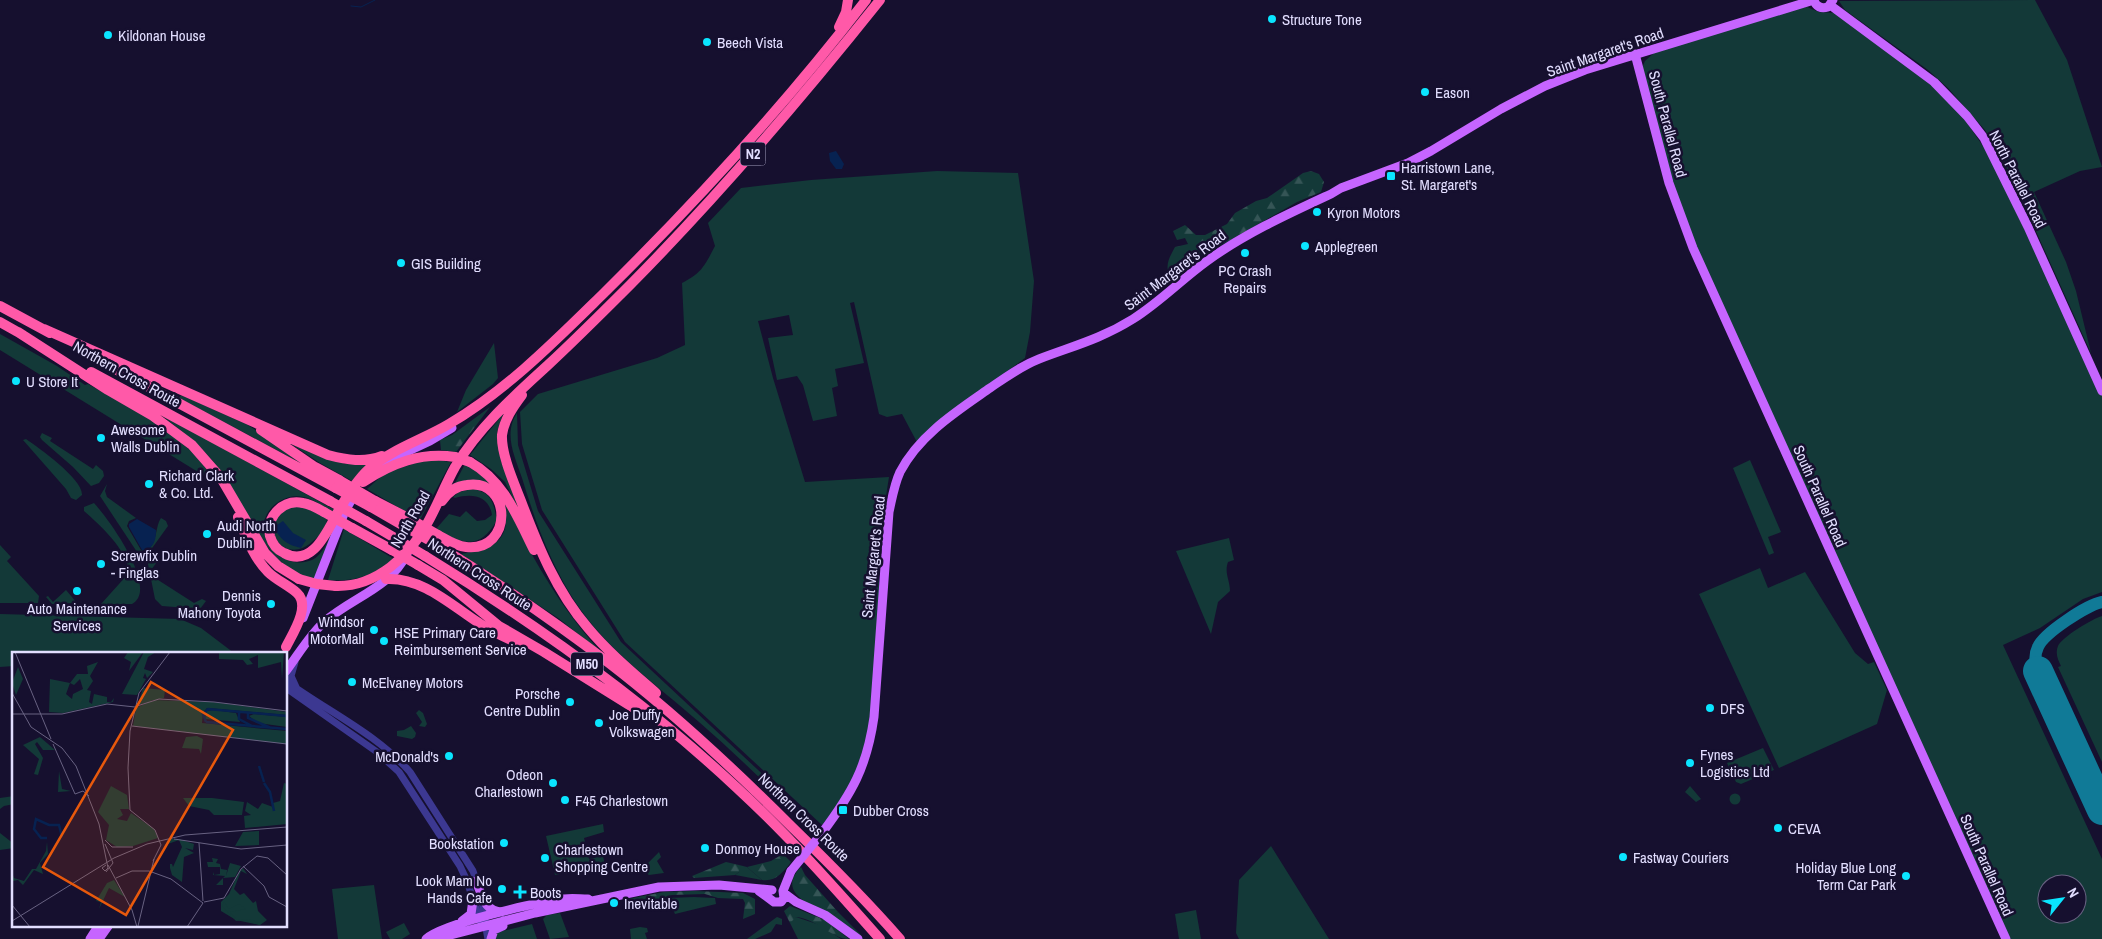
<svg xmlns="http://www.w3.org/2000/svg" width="2102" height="939" font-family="'Archivo Narrow',sans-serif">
<defs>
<pattern id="forest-firs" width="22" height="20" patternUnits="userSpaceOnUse" patternTransform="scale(1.25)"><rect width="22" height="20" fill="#133938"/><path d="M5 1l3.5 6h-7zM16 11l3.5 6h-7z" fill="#355556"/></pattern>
</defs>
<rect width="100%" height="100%" fill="#16102f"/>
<path fill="#133938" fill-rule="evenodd" d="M 2035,0 L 2067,60 L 2102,167 L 2080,171 L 2034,192 L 2066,262 L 2076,291 L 2091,353 L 2011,176 L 1985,130 L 1948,88 L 1928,70 L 1845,10 L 1839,1 Z
M 1807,7 L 1819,12 L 1836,13 L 1942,93 L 1959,111 L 1991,158 L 2102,395 L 2102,592 L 2083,599 L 2040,628 L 2003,645 L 2102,859 L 2102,939 L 2009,939 L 1697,250 L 1669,175 L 1642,68 L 1645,61 L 1655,52 L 1798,8 ZM 2047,884 L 2077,884 L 2077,914 L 2047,914 Z
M 937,171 L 1018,173 L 1034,281 L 1030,332 L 1025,358 L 987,386 L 918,444 L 902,414 L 887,417 L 879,414 L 854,302 L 850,303 L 864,363 L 835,369 L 838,386 L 832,388 L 837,416 L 813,421 L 803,385 L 797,376 L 777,380 L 768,338 L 793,335 L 789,315 L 758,321 L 773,378 L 805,482 L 889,477 L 879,541 L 879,641 L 866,749 L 855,777 L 835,810 L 822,825 L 625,642 L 542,510 L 522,444 L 520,412 L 538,394 L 657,358 L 685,345 L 682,283 C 702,273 705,265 715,246 L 708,223 L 741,188 L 811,180 Z
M 0,334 L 57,366 L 85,385 L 88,384 L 157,423 L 196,455 L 212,477 L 211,480 L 0,350 Z
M 494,343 L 498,378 L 493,384 L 457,412 L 466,390 Z
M 181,395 L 246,424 L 344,486 L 179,398 Z
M 157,412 L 335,510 L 334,512 C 324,507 313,499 303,497 C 295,495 287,497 280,501 C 243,523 276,574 312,560 C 323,555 328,539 334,529 L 314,579 C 261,566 248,505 217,466 C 200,444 179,429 157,412 Z
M 517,413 L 518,445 L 538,511 L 621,642 L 818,826 L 814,832 C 777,794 738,756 699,722 C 656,684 608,651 576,603 C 551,565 535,521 522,478 C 515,457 503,434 517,413 Z
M 503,414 L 497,432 L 501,461 L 525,523 L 505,482 L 491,469 L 470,455 Z
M 42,433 L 52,438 L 50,441 L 93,469 L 96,465 L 103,471 L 104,476 L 99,483 L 91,486 L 73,467 L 42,440 L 40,437 Z
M 26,439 C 39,448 83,479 82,495 L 76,500 L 71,498 L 66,489 L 23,440 Z
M 288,442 L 345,464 L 371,461 L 352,481 L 320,463 Z
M 428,459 L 451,462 L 420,520 L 367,489 L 385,473 Z
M 1750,460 L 1781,532 L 1768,537 L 1774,553 L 1769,555 L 1733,468 Z
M 465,464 C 480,470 494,481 504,494 C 513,507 516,526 524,540 C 546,581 570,619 602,653 L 558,618 L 461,554 C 471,552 485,550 494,544 C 520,526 499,483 472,480 C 467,479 459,484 454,485 Z
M 107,484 L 105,491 L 107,497 L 136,518 L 129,521 L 127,526 L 141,550 L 147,552 L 137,552 L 100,496 Z
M 472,489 C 492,492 493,502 497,520 C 480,551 462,544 436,529 L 449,514 L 460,517 L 466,511 L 477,521 L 485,520 L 492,515 C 489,495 471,493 455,498 L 453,497 L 459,492 Z
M 94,503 C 108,518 160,589 132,604 L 101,604 L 128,574 C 131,553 99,524 84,511 L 84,507 Z
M 299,505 L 309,508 L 327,519 C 326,529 321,534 313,541 C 280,571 251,514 299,505 Z
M 161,518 L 166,521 L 168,526 L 150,551 L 147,551 C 158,541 155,527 161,518 Z
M 344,529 L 394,559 C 372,576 355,582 328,580 Z
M 1229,538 L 1234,560 L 1228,562 C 1224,573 1230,580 1230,591 L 1218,602 L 1211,634 L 1176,551 Z
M 0,545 L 11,557 L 7,561 L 39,596 L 38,603 L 0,603 Z
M 157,555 L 157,562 L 151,570 L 155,578 L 194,603 L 202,599 L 206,601 L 200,609 L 162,606 L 155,599 L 148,564 L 150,560 Z
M 1760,568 L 1768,588 L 1805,572 L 1855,653 L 1868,664 L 1874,662 L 1887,690 L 1877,724 L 1779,768 L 1699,594 Z
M 66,590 L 77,603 L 52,604 L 46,597 L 48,596 L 53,602 Z
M 0,614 L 180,619 L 201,628 L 234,653 L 14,653 L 14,666 L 0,667 Z
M 2102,616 L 2102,762 L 2058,667 L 2061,666 C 2058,660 2055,653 2058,646 C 2062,637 2092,619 2102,616 Z
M 419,710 L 423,713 L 427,724 L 425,727 L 419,726 L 422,722 L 416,713 Z
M 411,726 L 416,733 L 415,737 L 412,739 L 397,736 L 397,731 L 404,730 Z
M 1763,748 L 1774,770 L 1741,784 L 1736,782 L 1727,763 Z
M 1690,786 L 1701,799 L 1696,802 L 1685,792 Z
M1729.5 799a5.5 5.5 0 1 1 11 0a5.5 5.5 0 1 1-11 0Z
M 14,796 L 14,804 L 4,806 L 0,809 L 0,798 Z
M 603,824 L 604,832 L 584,838 L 589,859 L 603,856 L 605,865 L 555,875 L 546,836 Z
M 0,833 L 14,844 L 14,848 L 0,850 Z
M 1271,846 L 1329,939 L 1239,939 L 1236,933 L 1239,880 Z
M 659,852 L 661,857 L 657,861 L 664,873 L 649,875 L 646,873 L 646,865 Z
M 739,865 L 747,867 L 762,880 L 735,875 L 739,872 Z
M 374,885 L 382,939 L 338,939 L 332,889 Z
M 694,897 L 715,898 L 716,904 L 675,914 L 668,898 Z
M 1196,910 L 1201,939 L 1179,939 L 1175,914 Z
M 838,912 L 862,936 L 832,916 Z
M 560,913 L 569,937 L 550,939 L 543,919 L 547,915 Z
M 796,917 L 820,925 L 841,939 L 798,939 L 790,923 L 792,919 Z
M 404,923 L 410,934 L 402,939 L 390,939 L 386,932 Z
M 532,924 L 537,939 L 495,939 L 498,932 Z
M 640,927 L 647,928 L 648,932 L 645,933 L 647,939 L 631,939 L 630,929 Z"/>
<path fill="url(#forest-firs)" d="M 1311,171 L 1319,174 L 1324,182 L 1321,192 L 1297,202 L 1197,259 L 1172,281 C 1164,267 1168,260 1175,247 L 1188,244 L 1185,238 L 1177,240 L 1173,231 L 1185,225 L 1196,235 L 1205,235 L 1227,224 L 1235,213 L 1256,201 L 1267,198 L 1303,173 Z
M 490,407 L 456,452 L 441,450 L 440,440 L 452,435 Z
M 783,854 L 791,862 C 783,872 776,882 762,880 L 747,867 L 771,861 Z
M 726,862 L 739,865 L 739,872 L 735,875 L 694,878 L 692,876 Z
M 801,867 L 805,875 L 838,912 L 832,916 C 813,906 775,893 801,867 Z
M 695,891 L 743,893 L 755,899 L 755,914 L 743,919 L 745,903 L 743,899 L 718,898 L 705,894 L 672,895 L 648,902 L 645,900 L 629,902 L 628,899 L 664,892 Z
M 790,906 L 825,920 L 849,939 C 832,939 817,919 796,917 L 790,923 L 784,911 Z
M 777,917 L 782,919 L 782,925 L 776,924 L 771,932 L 755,939 L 747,939 Z"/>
<path fill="#072251" d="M 836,151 L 844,164 L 842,169 L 836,169 L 830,161 L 829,153 Z
M 137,519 L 156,530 C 156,539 155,544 147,551 L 142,550 L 129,527 L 129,524 Z
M 283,521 L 293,533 L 306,540 L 301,548 C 289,545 283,542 276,531 L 277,525 Z"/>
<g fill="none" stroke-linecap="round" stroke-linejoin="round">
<path stroke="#072251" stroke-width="1" d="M 351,6 L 361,7 L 375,0"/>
<path stroke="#107a97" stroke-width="12" d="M 2038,671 C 2035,663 2034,655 2038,647 C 2044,633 2087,605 2102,602"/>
<path stroke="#107a97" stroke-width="30" d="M 2038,671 L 2102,810"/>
<path stroke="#3c3891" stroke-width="7" d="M 295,662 L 291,676 L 296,687
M 286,681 C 327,711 377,734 410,772 L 473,871 L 478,886
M 286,688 L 377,752 L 399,772 L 460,866 L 467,881 L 480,921
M 481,899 C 485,912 485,926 488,939"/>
<path stroke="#c665ff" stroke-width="9" d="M 1814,0 C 1816,7 1821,9 1828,7 L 1833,0
M 1830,5 L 1934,82 L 1967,116 L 1984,138 L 2028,227 L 2102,391
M 1635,54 L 1669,183 L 1693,248 L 2006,939
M 383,463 L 430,441 L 452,428
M 303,618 L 345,511 L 356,492
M 286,671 C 298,655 309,636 324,622 C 351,598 390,588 407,554
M 822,833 C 852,793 867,767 874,717 L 889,512 C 892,499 894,485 900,472 C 919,435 957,411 990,388 C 1006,377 1021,366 1039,359 C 1073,346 1101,339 1133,319 C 1160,302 1182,279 1207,261 C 1246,233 1288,214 1331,194 L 1341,188 L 1408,163 L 1431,151 L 1501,109 L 1545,86 L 1585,70 L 1814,0
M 476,881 C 482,894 484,912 502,912
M 759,891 L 774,902 L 781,902 L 784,898 L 783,891 L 791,871
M 784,893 L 796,902 L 825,915 L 858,939
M 462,921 L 471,914 L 473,900
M 90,939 L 99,925
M 99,939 L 109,925
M 426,939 C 444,923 538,902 564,899 C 572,898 580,899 588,899
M 435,939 L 535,913 L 659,887 L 719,885 L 772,890
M 491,939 L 494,930 L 503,926"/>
<path stroke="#ff59a8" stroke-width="10" d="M 839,27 L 846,12 L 848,0
M 0,306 L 50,333
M 0,322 L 23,335
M 44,329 L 328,455 C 347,460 364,463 382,456
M 18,332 L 108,390 L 153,416 L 192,445 L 221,478 L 265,553 L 278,566 L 299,579
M 95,358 L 336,488
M 91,372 L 330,501
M 522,395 C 513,407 504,420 502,435 C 501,454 514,483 521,501 C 538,546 556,591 588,628 C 608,652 632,672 656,693
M 261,430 L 315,467 L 339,480
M 470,462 C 504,481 517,516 534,550
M 363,482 C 392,463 421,452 455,457
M 375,501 L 412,520
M 371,507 L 409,529
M 324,512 C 317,508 310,504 303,503 C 283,499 266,516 270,536 C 272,543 277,550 284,553 C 313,569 328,529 339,510 C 347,496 356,481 369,469 C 390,450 424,439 449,424 C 507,390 556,340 604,293 C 697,201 786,104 866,0
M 238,517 C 246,536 253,557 268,572 C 276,580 288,585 297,593 C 311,606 293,633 286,647
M 366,521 L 400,541
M 352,528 L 392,550
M 438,535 C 447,540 456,546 466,547 C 514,552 512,478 467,485 C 456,486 448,492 442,501
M 434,543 C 494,580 552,620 609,663 C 674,713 734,769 792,827 C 829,863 866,900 900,939
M 425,556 C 536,624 642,699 737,788 C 788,835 834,887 880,939
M 418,565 L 443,580 L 499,626 L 544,652 L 634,708
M 386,579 C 422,577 451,605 479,623 C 492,632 506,638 520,644
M 336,586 C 376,587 410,556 428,522 C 438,504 445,485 455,467 C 479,427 514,396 548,365 C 576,339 603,312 630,285 C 719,195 801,99 880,0"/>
<path stroke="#c665ff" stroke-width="9" d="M 791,871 L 822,833"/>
<path stroke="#ff59a8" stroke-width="10" d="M 455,457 L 470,462
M 339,480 L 375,501
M 336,488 L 371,507
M 330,501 L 366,521
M 324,512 L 352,528
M 412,520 L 438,535
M 409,529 L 434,543
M 400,541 L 425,556
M 392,550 L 418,565
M 299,579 L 317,584 L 336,586"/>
</g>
<g fill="#0ae5ff" stroke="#16102f" stroke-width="2">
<circle cx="1272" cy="19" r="5"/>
<circle cx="108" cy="35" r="5"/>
<circle cx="707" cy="42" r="5"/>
<circle cx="1425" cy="92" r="5"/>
<rect x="1386" y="171" width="10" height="10" rx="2.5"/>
<circle cx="1317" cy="212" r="5"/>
<circle cx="1305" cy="246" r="5"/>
<circle cx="1245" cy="253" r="5"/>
<circle cx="401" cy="263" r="5"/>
<circle cx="16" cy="381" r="5"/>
<circle cx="101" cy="438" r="5"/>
<circle cx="149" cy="484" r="5"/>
<circle cx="207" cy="534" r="5"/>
<circle cx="101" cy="564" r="5"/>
<circle cx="77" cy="591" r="5"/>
<circle cx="271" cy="604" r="5"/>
<circle cx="374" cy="630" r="5"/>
<circle cx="384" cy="641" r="5"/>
<circle cx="352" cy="682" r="5"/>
<circle cx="570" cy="702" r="5"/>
<circle cx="1710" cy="708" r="5"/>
<circle cx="599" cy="723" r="5"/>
<circle cx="449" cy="756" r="5"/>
<circle cx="1690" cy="763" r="5"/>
<circle cx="553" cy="783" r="5"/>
<circle cx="565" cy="800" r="5"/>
<rect x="838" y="805" width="10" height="10" rx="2.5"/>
<circle cx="1778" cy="828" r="5"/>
<circle cx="504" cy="843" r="5"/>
<circle cx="705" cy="848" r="5"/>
<circle cx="1623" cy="857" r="5"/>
<circle cx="545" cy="858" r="5"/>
<circle cx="1906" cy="876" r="5"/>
<circle cx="502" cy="889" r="5"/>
<path d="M517.5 884.5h5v5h5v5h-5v5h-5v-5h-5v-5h5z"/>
<circle cx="614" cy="903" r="5"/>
</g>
<g text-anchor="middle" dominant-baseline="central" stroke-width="5" stroke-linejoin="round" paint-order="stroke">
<g fill="#16102f" stroke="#a5a0c1" stroke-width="1">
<rect x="740.5" y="142.5" width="25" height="23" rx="4"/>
<rect x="571" y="652.5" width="32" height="23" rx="4"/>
</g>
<g font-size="14" font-weight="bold" fill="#e2deff">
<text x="753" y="154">N2</text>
<text x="587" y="664">M50</text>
</g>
<g font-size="15" fill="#e2deff" stroke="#16102f" text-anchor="start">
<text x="1282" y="19">Structure Tone</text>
<text x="118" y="35">Kildonan House</text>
<text x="717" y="42">Beech Vista</text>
<text x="1435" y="92">Eason</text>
<text x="1401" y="167">Harristown Lane,<tspan x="1401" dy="17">St. Margaret's</tspan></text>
<text x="1327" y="212">Kyron Motors</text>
<text x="1315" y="246">Applegreen</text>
<text x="411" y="263">GIS Building</text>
<text x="1245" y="270" text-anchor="middle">PC Crash<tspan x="1245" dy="17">Repairs</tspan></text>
<text x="26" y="381">U Store It</text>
<text x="111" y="429">Awesome<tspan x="111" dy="17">Walls Dublin</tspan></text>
<text x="159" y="475">Richard Clark<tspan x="159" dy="17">&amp; Co. Ltd.</tspan></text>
<text x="217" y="525">Audi North<tspan x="217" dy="17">Dublin</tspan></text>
<text x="111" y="555">Screwfix Dublin<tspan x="111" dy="17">- Finglas</tspan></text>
<text x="261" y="595" text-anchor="end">Dennis<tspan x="261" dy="17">Mahony Toyota</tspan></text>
<text x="77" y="608" text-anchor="middle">Auto Maintenance<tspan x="77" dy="17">Services</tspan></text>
<text x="364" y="621" text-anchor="end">Windsor<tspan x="364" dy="17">MotorMall</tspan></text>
<text x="394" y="632">HSE Primary Care<tspan x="394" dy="17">Reimbursement Service</tspan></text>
<text x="362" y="682">McElvaney Motors</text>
<text x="560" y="693" text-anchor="end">Porsche<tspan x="560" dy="17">Centre Dublin</tspan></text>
<text x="1720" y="708">DFS</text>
<text x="609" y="714">Joe Duffy<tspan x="609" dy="17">Volkswagen</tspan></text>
<text x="1700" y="754">Fynes<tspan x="1700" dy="17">Logistics Ltd</tspan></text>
<text x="439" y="756" text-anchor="end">McDonald's</text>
<text x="543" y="774" text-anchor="end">Odeon<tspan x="543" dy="17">Charlestown</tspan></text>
<text x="575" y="800">F45 Charlestown</text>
<text x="853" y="810">Dubber Cross</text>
<text x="1788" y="828">CEVA</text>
<text x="494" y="843" text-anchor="end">Bookstation</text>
<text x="715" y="848">Donmoy House</text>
<text x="555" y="849">Charlestown<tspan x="555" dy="17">Shopping Centre</tspan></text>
<text x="1633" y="857">Fastway Couriers</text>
<text x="1896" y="867" text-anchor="end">Holiday Blue Long<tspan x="1896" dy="17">Term Car Park</tspan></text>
<text x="492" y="880" text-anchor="end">Look Mam No<tspan x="492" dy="17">Hands Cafe</tspan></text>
<text x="530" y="892">Boots</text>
<text x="624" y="903">Inevitable</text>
</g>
<g font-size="15" fill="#e2deff" stroke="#16102f">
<text transform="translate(1605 52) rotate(-19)">Saint Margaret's Road</text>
<text transform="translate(1668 124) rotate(75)">South Parallel Road</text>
<text transform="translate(2018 179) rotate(63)">North Parallel Road</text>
<text transform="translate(1175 270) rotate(-37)">Saint Margaret's Road</text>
<text transform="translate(127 374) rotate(29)">Northern Cross Route</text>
<text transform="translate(1820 496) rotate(66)">South Parallel Road</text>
<text transform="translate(410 519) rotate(-60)">North Road</text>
<text transform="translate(873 557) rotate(-84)">Saint Margaret's Road</text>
<text transform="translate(480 574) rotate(33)">Northern Cross Route</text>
<text transform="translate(804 817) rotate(44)">Northern Cross Route</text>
<text transform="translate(1987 865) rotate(66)">South Parallel Road</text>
</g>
</g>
<g transform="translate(12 652)">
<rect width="275" height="275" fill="#16102f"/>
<path d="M 116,0 L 131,0 L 117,19 L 119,10 L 112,6 ZM 132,0 L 144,0 L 136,5 L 132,17 L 141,20 L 135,26 L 133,21 L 131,26 L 134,27 L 125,43 L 110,42 ZM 207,0 L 272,0 L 270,27 L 269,10 L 246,16 L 246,3 L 237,7 L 241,12 L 235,13 L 231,8 L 207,7 ZM 86,10 L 78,24 L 81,29 L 75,38 L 79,39 L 77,50 L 80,52 L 82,42 L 95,45 L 95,50 L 99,50 L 102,46 L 101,50 L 51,61 L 37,60 L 38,27 L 58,31 L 65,22 L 76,22 L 75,14 ZM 68,27 L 71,37 L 61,42 L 60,47 L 54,42 L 58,31 L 62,33 ZM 6,15 L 11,27 L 4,43 L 0,31 ZM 131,36 L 153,38 L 152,46 L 126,53 ZM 141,48 L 200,50 L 275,60 L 275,63 L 195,56 L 191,61 L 190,71 L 275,79 L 275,92 L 121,74 L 124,56 ZM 202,58 L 224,61 L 228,70 L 193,67 L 194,59 ZM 242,62 L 275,65 L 275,75 L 246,71 L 237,64 ZM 185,84 L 191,87 L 189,102 L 187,97 L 170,96 L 174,85 ZM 28,85 L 43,98 L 31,98 L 25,90 L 23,92 L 31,106 L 26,123 L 22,122 L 27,107 L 11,93 ZM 47,119 L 50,137 L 59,139 L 46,140 ZM 272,131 L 275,132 L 275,172 L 233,176 L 232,164 L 239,163 L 233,159 L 235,150 L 246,157 L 250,151 L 261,155 L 261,151 L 268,149 ZM 99,134 L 115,143 L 117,157 L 108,157 L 111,163 L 105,167 L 115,169 L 119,161 L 142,177 L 146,186 L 121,194 L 105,195 L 94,188 L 97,173 L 86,160 ZM 171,146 L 200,146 L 232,150 L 230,163 L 202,163 L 197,158 L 177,154 ZM 247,179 L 247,193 L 223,194 L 231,180 ZM 158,187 L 167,187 L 182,192 L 181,198 L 173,196 L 182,201 L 172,205 L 170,230 L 160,223 L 158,216 L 158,212 L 160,212 L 161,215 L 170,195 L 167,188 L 153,193 ZM 200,206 L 206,207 L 204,211 L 208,212 L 209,217 L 215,218 L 216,214 L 214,224 L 218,211 L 229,214 L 223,225 L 211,226 L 211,233 L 204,233 L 213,224 L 201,223 L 201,220 L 202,223 L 208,222 L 208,215 L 196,215 L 195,210 L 201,210 ZM 231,216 L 235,222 L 229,219 L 222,237 L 228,243 L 232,241 L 241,251 L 244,249 L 246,259 L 255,268 L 248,273 L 224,268 L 209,259 L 209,250 L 217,242 L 224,226 L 228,219 ZM 102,228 L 113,245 L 97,236 L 87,257 L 89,250 L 84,249 L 95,231 Z" fill="#133938" fill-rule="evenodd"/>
<path d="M 35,190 L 36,202 L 28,211 L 31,222 L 22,218 L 11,233 L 6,228 L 1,229 L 0,220 L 2,226 L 12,229 L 20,217 L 24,217 L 34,199 ZM 212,250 L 217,257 L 227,252 L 234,257 L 218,260 L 224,267 L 241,268 L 248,273 L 232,268 L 224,269 L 210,254 Z" fill="#133938"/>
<path fill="none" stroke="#072251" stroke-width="2.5" d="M 227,61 L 227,67 L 240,74M 236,61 L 236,66 L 259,76M 194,70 L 191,62 L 196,57 L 275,64M 194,70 L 275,77M 247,114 L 252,130M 252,131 L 258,140 L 262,159M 35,186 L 29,186 L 22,177 L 24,167 L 37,173 L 47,173 L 50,185"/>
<path fill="none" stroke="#686282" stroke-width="1" d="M 3,0 L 39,87M 0,41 L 19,75 L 50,96 L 64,114 L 87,172 L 96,216 L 93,219 L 90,216 L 94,213M 125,54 L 147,47 L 202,50 L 275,59M 0,62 L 50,62 L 95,52 L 123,55M 120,74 L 275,92M 41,92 L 63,142M 63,142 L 71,139 L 77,144M 162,187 L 229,197 L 275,193M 93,188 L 100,195 L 121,195M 187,191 L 191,249M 93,192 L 101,211 L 94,220M 149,193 L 143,178 L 118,158 L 116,116 L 118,79 L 127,41 L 158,0M 141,209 L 149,193M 96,213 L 120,258 L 125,275M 231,214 L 252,234 L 257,245 L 275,255M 104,226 L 120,219 L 137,219 L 159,227 L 191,251M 192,250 L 212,246 L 229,217 L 245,204 L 256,206 L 275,223M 0,253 L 18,275M 0,269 L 102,206 L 135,192 L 173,183 L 275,175M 126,274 L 142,207M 175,275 L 191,251"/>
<path fill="#e8590c" fill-opacity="0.15" stroke="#e8590c" stroke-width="2.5" d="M 139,30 L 221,78 L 114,263 L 31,215 Z"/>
<rect width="275" height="275" fill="none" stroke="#e2deff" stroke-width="2.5"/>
</g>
<g transform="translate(2062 899) rotate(60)"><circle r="24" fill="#16102f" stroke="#686282"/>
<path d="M0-4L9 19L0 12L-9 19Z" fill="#0ae5ff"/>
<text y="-8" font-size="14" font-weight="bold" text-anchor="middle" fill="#e2deff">N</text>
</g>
</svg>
